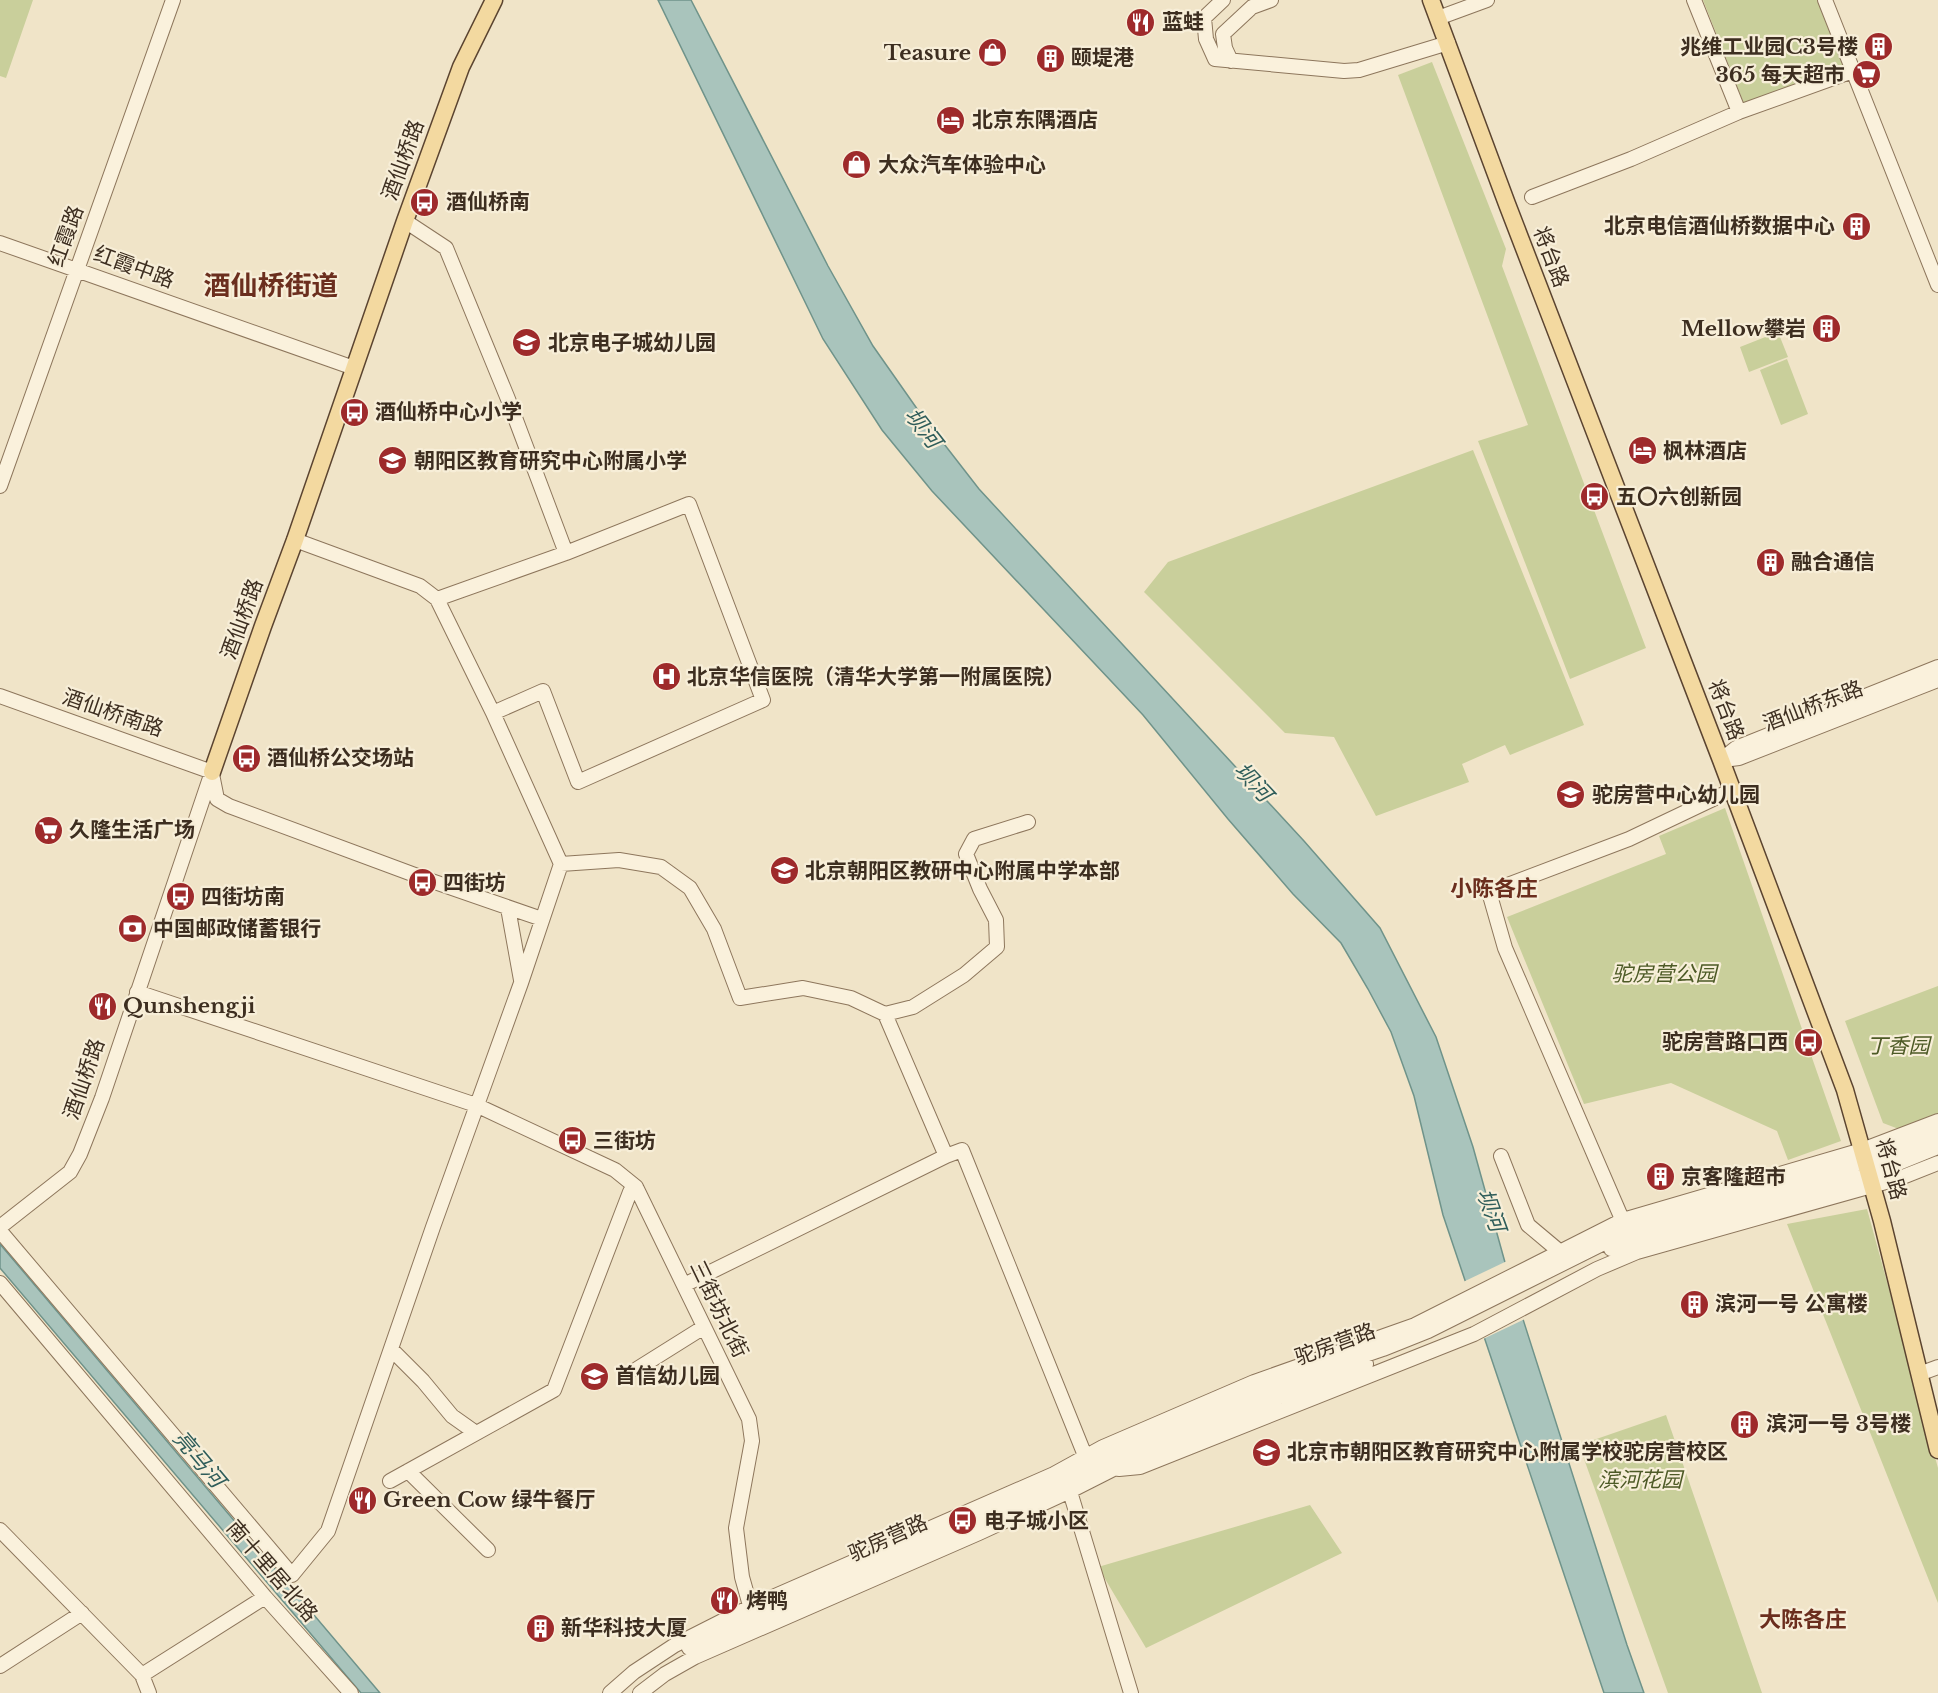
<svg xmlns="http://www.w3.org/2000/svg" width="1938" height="1693" font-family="'Libre Baskerville','Noto Sans SC',serif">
<rect width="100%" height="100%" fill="#f0e4c8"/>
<path fill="#c9cf9b" d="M 0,0 L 33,0 L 6,78 L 0,76 Z
M 1703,0 L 1817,0 L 1843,66 L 1744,104 Z
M 1432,62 L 1506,249 L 1502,266 L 1646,648 L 1570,679 L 1478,441 L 1528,425 L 1398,75 Z
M 1778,332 L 1788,357 L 1749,372 L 1740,347 Z
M 1787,359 L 1808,414 L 1781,425 L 1760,370 Z
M 1473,450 L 1584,725 L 1510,755 L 1505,745 L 1462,764 L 1469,782 L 1376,816 L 1334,737 L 1285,733 L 1144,592 L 1168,562 Z
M 1725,808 L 1841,1141 L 1788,1160 L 1777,1131 L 1671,1083 L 1584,1104 L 1507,917 L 1666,854 L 1659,836 Z
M 1938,986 L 1938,1117 L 1904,1131 L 1883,1123 L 1845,1021 Z
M 1867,1209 L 1938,1468 L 1938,1603 L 1787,1224 Z
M 1666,1415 L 1762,1693 L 1668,1693 L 1579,1445 Z
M 1310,1505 L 1342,1553 L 1146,1648 L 1098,1567 Z"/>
<path fill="#a9c4bc" stroke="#6f938a" stroke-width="1.5" d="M 658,0 L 691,0 L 828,266 L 873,346 L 920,413 L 979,489 L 1304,841 L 1380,928 L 1436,1037 L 1473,1147 L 1506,1266 L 1627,1645 L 1644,1693 L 1604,1693 L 1443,1215 L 1414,1096 L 1391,1032 L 1368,989 L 1341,943 L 1293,894 L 1228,819 L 1143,715 L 932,491 L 882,430 L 823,339 Z
M 0,1244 L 380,1693 L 361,1693 L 0,1268 Z"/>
<path fill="#f0e4c8" d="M 1507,1261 L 1525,1319 L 1481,1340 L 1463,1282 Z"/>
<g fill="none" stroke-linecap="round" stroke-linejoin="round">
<defs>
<path id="minor" d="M 1223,0 L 1204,18 L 1206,39 L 1215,59 L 1344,71 L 1359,70 L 1448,43
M 1694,0 L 1739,112
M 1825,0 L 1938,285
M 1438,18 L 1487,0
M 1231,61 L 1225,48 L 1223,34 L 1252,7 L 1271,0
M 1532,197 L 1631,159 L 1739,112 L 1853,71
M 405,221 L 446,248 L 508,399 L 566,553
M 0,243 L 354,368
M 0,486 L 173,0
M 437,599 L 566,553 L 689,504 L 763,700 L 578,782 L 543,691 L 493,713
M 0,696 L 212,772
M 1721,760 L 1736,748 L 1938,667
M 1723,760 L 1739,758 L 1938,680
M 212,774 L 217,799 L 229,806 L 423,878 L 542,919
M 561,864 L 619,860 L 661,867 L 690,888 L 714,929 L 740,998 L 803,988 L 851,998 L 885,1014 L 913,1007 L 964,975 L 997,947 L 996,920 L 980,889 L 966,854 L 974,839 L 1028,822
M 508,908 L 521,980
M 137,992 L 476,1105 L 615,1170 L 636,1187 L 749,1419 L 752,1441 L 736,1528 L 742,1577 L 753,1616
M 885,1014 L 946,1156
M 1501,1156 L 1528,1225 L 1559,1251
M 1625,1226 L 1505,948 L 1489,892 L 1629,839 L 1732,790
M 0,1227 L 70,1172 L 80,1154 L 102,1098 L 212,772
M 0,1231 L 292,1575 L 328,1531 L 433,1227 L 521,983 L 561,864 L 493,713 L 437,599 L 420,586 L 295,540
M 1611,1249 L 1668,1229 L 1869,1175 L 1938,1147
M 0,1283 L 265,1597 L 351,1693
M 684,1285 L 946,1156 L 962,1150 L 1088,1463
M 391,1349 L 423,1381 L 452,1416 L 476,1433
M 637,1369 L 704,1327
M 1919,1374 L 1938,1367
M 1119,1469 L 1140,1467 L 1474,1334 L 1597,1269 L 1637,1252 L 1900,1178 L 1938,1163
M 408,1471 L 488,1550
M 390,1481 L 554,1390 L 630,1192 L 636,1187
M 1068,1485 L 1131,1693
M 0,1530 L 142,1675 L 149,1693
M 689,1648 L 1048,1489 L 1108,1458 L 1186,1424 L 1310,1374 L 1383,1349 L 1428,1331 L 1628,1231 L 1866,1161 L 1938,1134
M 0,1666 L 82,1613
M 142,1675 L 265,1597
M 610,1693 L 634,1672 L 675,1645 L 750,1607 L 1054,1474 L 1103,1447 L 1254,1382 L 1415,1325 L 1623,1220 L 1862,1150 L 1938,1121
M 640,1693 L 665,1674 L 695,1657 L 979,1533 L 1070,1491 L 1137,1457 L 1278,1397 L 1366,1364"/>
<path id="major" d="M 1431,0 L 1507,204 L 1721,760 L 1845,1090 L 1882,1221 L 1938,1450
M 212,772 L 263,626 L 295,540 L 405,221 L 461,67 L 494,0"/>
</defs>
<use href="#minor" stroke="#8d765c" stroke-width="16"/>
<use href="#major" stroke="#5b4430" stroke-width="19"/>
<use href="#minor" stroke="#faf1dc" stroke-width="14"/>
<use href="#major" stroke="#f3d9a0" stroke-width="16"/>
</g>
<defs>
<symbol id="restaurant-disc" viewBox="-11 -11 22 22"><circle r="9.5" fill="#9e2a2b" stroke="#f7eed8"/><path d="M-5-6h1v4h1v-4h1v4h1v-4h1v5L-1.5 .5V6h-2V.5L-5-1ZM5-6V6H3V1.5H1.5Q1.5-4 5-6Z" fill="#fff"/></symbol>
<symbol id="building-disc" viewBox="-11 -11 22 22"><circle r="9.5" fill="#9e2a2b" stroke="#f7eed8"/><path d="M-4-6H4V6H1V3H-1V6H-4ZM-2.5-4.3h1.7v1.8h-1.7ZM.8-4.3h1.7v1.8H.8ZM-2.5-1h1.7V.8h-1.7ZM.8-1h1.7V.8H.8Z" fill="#fff"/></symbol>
<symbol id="shop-disc" viewBox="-11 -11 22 22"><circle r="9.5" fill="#9e2a2b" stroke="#f7eed8"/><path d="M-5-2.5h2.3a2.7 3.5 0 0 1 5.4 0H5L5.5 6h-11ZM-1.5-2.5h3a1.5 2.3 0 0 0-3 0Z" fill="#fff"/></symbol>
<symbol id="supermarket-disc" viewBox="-11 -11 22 22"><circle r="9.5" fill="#9e2a2b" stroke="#f7eed8"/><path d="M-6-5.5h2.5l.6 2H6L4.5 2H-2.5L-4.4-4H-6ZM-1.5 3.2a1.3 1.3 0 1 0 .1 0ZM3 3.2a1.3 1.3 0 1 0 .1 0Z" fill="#fff"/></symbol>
<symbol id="hotel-disc" viewBox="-11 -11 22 22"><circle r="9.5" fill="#9e2a2b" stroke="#f7eed8"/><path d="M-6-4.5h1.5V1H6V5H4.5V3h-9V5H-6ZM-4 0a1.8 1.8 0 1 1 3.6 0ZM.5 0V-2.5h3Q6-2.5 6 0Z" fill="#fff"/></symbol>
<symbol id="bus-disc" viewBox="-11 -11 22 22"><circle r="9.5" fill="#9e2a2b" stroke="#f7eed8"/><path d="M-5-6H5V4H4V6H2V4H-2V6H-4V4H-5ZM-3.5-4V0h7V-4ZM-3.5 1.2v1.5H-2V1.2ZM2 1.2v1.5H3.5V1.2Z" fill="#fff"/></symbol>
<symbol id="school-disc" viewBox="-11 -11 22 22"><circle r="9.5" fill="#9e2a2b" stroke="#f7eed8"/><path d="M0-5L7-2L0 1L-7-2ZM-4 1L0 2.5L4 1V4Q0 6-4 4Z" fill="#fff"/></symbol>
<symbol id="hospital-disc" viewBox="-11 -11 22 22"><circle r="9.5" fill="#9e2a2b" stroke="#f7eed8"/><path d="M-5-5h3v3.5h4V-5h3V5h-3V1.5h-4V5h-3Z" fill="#fff"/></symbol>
<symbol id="bank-disc" viewBox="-11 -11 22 22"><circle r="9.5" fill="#9e2a2b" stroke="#f7eed8"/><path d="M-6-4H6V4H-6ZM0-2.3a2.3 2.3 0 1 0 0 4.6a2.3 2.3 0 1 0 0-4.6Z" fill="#fff"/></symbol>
</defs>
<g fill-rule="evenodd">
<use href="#restaurant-disc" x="1124" y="6" width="33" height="33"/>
<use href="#building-disc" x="1862" y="30" width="33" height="33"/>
<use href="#shop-disc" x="976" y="36" width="33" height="33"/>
<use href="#building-disc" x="1034" y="42" width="33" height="33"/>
<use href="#supermarket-disc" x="1850" y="58" width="33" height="33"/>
<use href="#hotel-disc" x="934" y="104" width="33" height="33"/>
<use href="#shop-disc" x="840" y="148" width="33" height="33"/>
<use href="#bus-disc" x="408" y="186" width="33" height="33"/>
<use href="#building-disc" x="1840" y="210" width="33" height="33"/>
<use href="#building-disc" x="1810" y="312" width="33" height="33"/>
<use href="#school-disc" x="510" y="326" width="33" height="33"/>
<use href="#bus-disc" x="338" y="396" width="33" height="33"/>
<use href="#hotel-disc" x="1626" y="434" width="33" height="33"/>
<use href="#school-disc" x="376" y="444" width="33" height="33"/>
<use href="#bus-disc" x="1578" y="480" width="33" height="33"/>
<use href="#building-disc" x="1754" y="546" width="33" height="33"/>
<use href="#hospital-disc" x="650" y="660" width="33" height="33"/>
<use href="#bus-disc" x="230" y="742" width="33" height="33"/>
<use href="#school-disc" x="1554" y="778" width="33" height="33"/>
<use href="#supermarket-disc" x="32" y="814" width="33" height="33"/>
<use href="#school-disc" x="768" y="854" width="33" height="33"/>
<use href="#bus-disc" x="406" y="866" width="33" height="33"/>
<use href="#bus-disc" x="164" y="880" width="33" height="33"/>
<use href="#bank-disc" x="116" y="912" width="33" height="33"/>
<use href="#restaurant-disc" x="86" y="990" width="33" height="33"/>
<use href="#bus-disc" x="1792" y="1026" width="33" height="33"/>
<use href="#bus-disc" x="556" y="1124" width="33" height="33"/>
<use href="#building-disc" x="1644" y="1160" width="33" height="33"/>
<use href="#building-disc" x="1678" y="1288" width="33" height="33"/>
<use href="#school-disc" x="578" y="1360" width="33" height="33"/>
<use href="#building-disc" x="1728" y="1408" width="33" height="33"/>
<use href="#school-disc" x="1250" y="1436" width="33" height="33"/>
<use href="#restaurant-disc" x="346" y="1484" width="33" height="33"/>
<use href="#bus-disc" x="946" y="1504" width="33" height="33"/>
<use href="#restaurant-disc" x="708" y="1584" width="33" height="33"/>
<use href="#building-disc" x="524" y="1612" width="33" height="33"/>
</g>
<g text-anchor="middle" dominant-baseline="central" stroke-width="4.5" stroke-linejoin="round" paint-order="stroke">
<g font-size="21" font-weight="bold" fill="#3d2e20" stroke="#f7eed8" text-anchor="start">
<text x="1162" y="22">蓝蛙</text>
<text x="1858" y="47" text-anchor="end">兆维工业园C3号楼</text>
<text x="971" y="53" text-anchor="end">Teasure</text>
<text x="1071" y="58">颐堤港</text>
<text x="1845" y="75" text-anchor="end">365 每天超市</text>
<text x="972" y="120">北京东隅酒店</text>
<text x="878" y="165">大众汽车体验中心</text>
<text x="446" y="202">酒仙桥南</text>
<text x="1835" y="226" text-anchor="end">北京电信酒仙桥数据中心</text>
<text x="1806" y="329" text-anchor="end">Mellow攀岩</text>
<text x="548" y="343">北京电子城幼儿园</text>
<text x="375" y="412">酒仙桥中心小学</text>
<text x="1663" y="451">枫林酒店</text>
<text x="414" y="461">朝阳区教育研究中心附属小学</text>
<text x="1616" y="497">五〇六创新园</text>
<text x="1791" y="562">融合通信</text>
<text x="687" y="677">北京华信医院（清华大学第一附属医院）</text>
<text x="267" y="758">酒仙桥公交场站</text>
<text x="1592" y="795">驼房营中心幼儿园</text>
<text x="69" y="830">久隆生活广场</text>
<text x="805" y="871">北京朝阳区教研中心附属中学本部</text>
<text x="443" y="883">四街坊</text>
<text x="201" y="897">四街坊南</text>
<text x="153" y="929">中国邮政储蓄银行</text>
<text x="123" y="1006">Qunshengji</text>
<text x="1788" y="1042" text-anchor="end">驼房营路口西</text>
<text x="593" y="1141">三街坊</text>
<text x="1681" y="1177">京客隆超市</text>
<text x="1715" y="1304">滨河一号 公寓楼</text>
<text x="615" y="1376">首信幼儿园</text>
<text x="1766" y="1424">滨河一号 3号楼</text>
<text x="1287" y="1452">北京市朝阳区教育研究中心附属学校驼房营校区</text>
<text x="383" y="1500">Green Cow 绿牛餐厅</text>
<text x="984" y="1521">电子城小区</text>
<text x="746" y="1601">烤鸭</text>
<text x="561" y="1628">新华科技大厦</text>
</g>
<g font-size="21" fill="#3d2e20" stroke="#f7eed8">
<text transform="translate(403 160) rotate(-70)">酒仙桥路</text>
<text transform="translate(66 236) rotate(-70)">红霞路</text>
<text transform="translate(1551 257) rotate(69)">将台路</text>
<text transform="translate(134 267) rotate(20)">红霞中路</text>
<text transform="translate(242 619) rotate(-70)">酒仙桥路</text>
<text transform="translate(1813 706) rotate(-21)">酒仙桥东路</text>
<text transform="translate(1726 710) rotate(69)">将台路</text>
<text transform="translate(113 713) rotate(19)">酒仙桥南路</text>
<text transform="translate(84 1079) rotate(-71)">酒仙桥路</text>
<text transform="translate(1891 1169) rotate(75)">将台路</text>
<text transform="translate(719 1309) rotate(64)">三街坊北街</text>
<text transform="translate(1335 1344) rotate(-20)">驼房营路</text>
<text transform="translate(888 1538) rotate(-24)">驼房营路</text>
<text transform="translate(272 1571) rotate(49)">南十里居北路</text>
</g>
<g font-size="21" font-style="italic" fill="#4d5a26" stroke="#f7eed8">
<text x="1664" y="974">驼房营公园</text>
<text x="1898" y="1046">丁香园</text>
<text x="1640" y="1480">滨河花园</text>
</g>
<g font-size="22" font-style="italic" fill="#2f5d5a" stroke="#f7eed8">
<text transform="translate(923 428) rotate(52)">坝河</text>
<text transform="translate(1253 782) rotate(47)">坝河</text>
<text transform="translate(1491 1210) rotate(70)">坝河</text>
<text transform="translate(199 1459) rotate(50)">亮马河</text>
</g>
<g font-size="22" font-weight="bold" fill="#6b2e1e" stroke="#f7eed8">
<text x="1494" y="888">小陈各庄</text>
<text x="1803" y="1619">大陈各庄</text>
</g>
<g font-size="27" font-weight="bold" fill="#6b2e1e" stroke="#f7eed8">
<text x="271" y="285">酒仙桥街道</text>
</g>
</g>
</svg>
